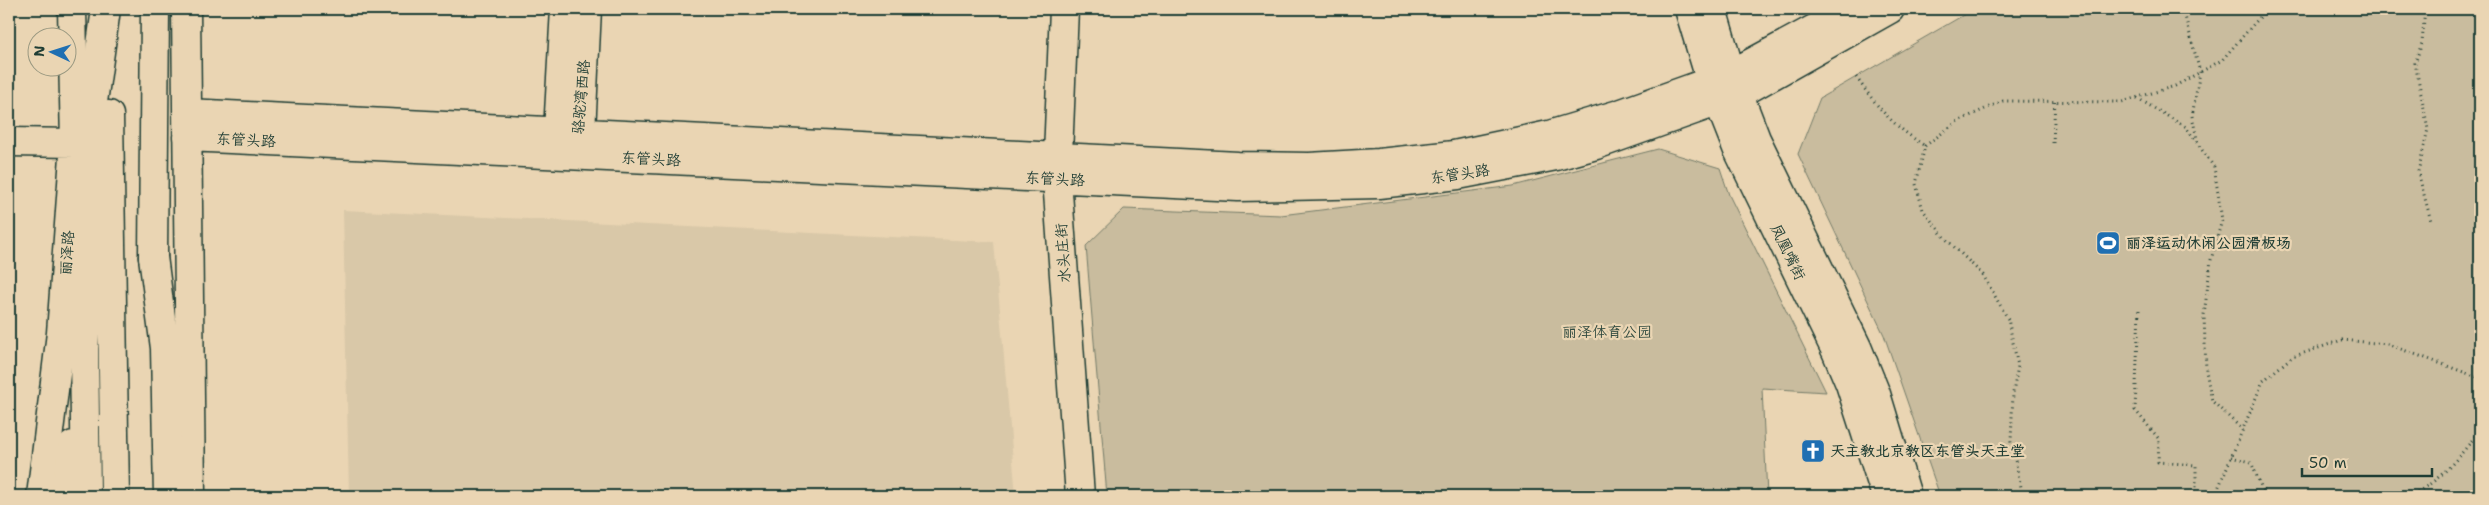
<svg xmlns="http://www.w3.org/2000/svg" width="2489" height="505" font-family="'Shantell Sans','LXGW WenKai TC',sans-serif">
<rect width="100%" height="100%" fill="#ead5b3"/>
<filter id="ink" filterUnits="userSpaceOnUse"><feTurbulence type="fractalNoise" baseFrequency=".02" numOctaves="2"/><feDisplacementMap in="SourceGraphic" scale="10" xChannelSelector="R" yChannelSelector="G"/><feConvolveMatrix kernelMatrix="1 2 1 2 8 2 1 2 1" color-interpolation-filters="sRGB"/></filter>
<g filter="url(#ink)">
<path fill="#d9c8a8" d="M 343,210 L 994,242 L 1016,496 L 349,496 Z"/>
<path fill="#c9bc9e" stroke="#747c69" d="M 1974,9 L 2480,9 L 2480,496 L 1940,496 L 1884,335 L 1798,154 L 1820,98 Z
M 1658,149 L 1720,168 L 1729,195 L 1826,392 L 1762,388 L 1767,496 L 1107,496 L 1086,246 L 1124,209 L 1281,215 L 1513,186 Z"/>
<g fill="none" stroke-linecap="round" stroke-linejoin="round">
<defs>
<path id="secondary" d="M 186,9 L 191,496
M 565,9 L 558,131 L 567,148
M 1064,9 L 1057,179 L 1080,496
M 1689,9 L 1711,82 L 1737,148 L 1836,351 L 1850,384 L 1886,496
M 1712,9 L 1731,74 L 1756,139 L 1857,347 L 1876,394 L 1907,496
M 188,113 L 1238,166 L 1309,167 L 1379,163 L 1454,155 L 1549,135 L 1619,114 L 1731,74 L 1851,9
M 187,137 L 1238,187 L 1379,184 L 1458,175 L 1556,156 L 1596,145 L 1739,94 L 1890,9
M 9,142 L 75,143
M 573,149 L 581,132 L 587,9
M 41,496 L 61,333 L 75,143 L 72,9"/>
<path id="primary" d="M 153,257 L 155,9"/>
<path id="highway" d="M 109,115 L 115,496
M 153,257 L 165,348 L 168,496
M 65,496 L 73,445
M 86,496 L 84,349 L 92,109 L 106,9"/>
</defs>
<use href="#secondary" stroke="#1f3d34" stroke-width="31"/>
<use href="#primary" stroke="#1f3d34" stroke-width="31"/>
<use href="#highway" stroke="#1f3d34" stroke-width="31"/>
<path stroke="#1f3d34" stroke-width="3" stroke-dasharray="1 4" stroke-linecap="butt" d="M 2183,9 L 2200,72 L 2192,116 L 2198,143
M 2425,9 L 2422,43 L 2415,63 L 2428,129 L 2418,172 L 2431,221
M 1856,77 C 1879,109 1891,124 1925,146
M 2137,98 L 2186,127 L 2214,167 L 2222,220 L 2211,260 L 2204,315 L 2206,371 L 2212,401 L 2243,430
M 2053,143 L 2055,100
M 2139,310 L 2135,410 L 2159,439 L 2158,462 L 2196,465 L 2196,496
M 2231,457 L 2251,462 L 2265,496
M 2023,496 L 2011,442 L 2013,393 L 2018,366 L 2008,319 L 1983,275 L 1944,237 L 1923,210 L 1916,184 L 1925,146 L 1958,121 L 2003,101 L 2122,102 L 2175,86 L 2222,60 L 2267,9
M 2215,496 L 2263,381 L 2292,357 L 2342,340 L 2387,344 L 2480,378
M 2408,496 C 2439,484 2460,456 2480,430"/>
<use href="#secondary" stroke="#ead5b3" stroke-width="28"/>
<use href="#primary" stroke="#ead5b3" stroke-width="28"/>
<use href="#highway" stroke="#ead5b3" stroke-width="28"/>
</g>
</g>
<defs>
<symbol id="stadium-square" viewBox="-11 -11 22 22"><rect x="-9" y="-9" width="18" height="18" rx="4" fill="#1f6fb2" stroke="#ead5b3"/><path d="M0-5a6.5 5 0 1 0 0 10a6.5 5 0 1 0 0-10ZM-3.5-1.8h7v3.6h-7Z" fill="#fff"/></symbol>
<symbol id="church-square" viewBox="-11 -11 22 22"><rect x="-9" y="-9" width="18" height="18" rx="4" fill="#1f6fb2" stroke="#ead5b3"/><path d="M-1.2-6h2.4v3.5h3.3v2.4h-3.3V6h-2.4V-.1h-3.3v-2.4h3.3Z" fill="#fff"/></symbol>
</defs>
<g fill-rule="evenodd">
<use href="#stadium-square" x="2094" y="229" width="28" height="28"/>
<use href="#church-square" x="1799" y="437" width="28" height="28"/>
</g>
<g text-anchor="middle" dominant-baseline="central" stroke-width="4.5" stroke-linejoin="round" paint-order="stroke">
<g font-size="15" fill="#1f3d34" stroke="#ead5b3">
<text transform="translate(581 97) rotate(-85)">骆驼湾西路</text>
<text transform="translate(246 140) rotate(3)">东管头路</text>
<text transform="translate(651 159) rotate(3)">东管头路</text>
<text transform="translate(1460 174) rotate(-8)">东管头路</text>
<text transform="translate(1055 179) rotate(3)">东管头路</text>
<text transform="translate(1788 252) rotate(64)">凤凰嘴街</text>
<text transform="translate(67 253) rotate(-86)">丽泽路</text>
<text transform="translate(1063 253) rotate(-94)">水头庄街</text>
</g>
<g font-size="15" font-weight="bold" fill="#1f3d34" stroke="#ead5b3" text-anchor="start">
<text x="2126" y="243">丽泽运动休闲公园滑板场</text>
<text x="1830" y="451">天主教北京教区东管头天主堂</text>
</g>
<g font-size="15" fill="#304a3f" stroke="#ead5b3">
<text x="1607" y="332">丽泽体育公园</text>
</g>
</g>
<rect width="2489" height="505" fill="none" stroke="#ead5b3" stroke-width="30"/>
<rect x="15" y="15" width="2459" height="475" fill="none" stroke="#1f3d34" stroke-width="2" filter="url(#ink)"/>
<g transform="translate(52 52) rotate(274)"><circle r="24" fill="#ead5b3" stroke="#999880"/>
<path d="M0-4L9 19L0 12L-9 19Z" fill="#1f6fb2"/>
<text y="-8" font-size="14" font-weight="bold" text-anchor="middle" fill="#1f3d34">N</text>
</g>
<path d="M2302 468v8h130v-8" fill="none" stroke="#1f3d34" stroke-width="2.5"/>
<text x="2309" y="468" font-size="15" fill="#1f3d34" stroke="#ead5b3" stroke-width="4" paint-order="stroke">50 m</text>
</svg>
